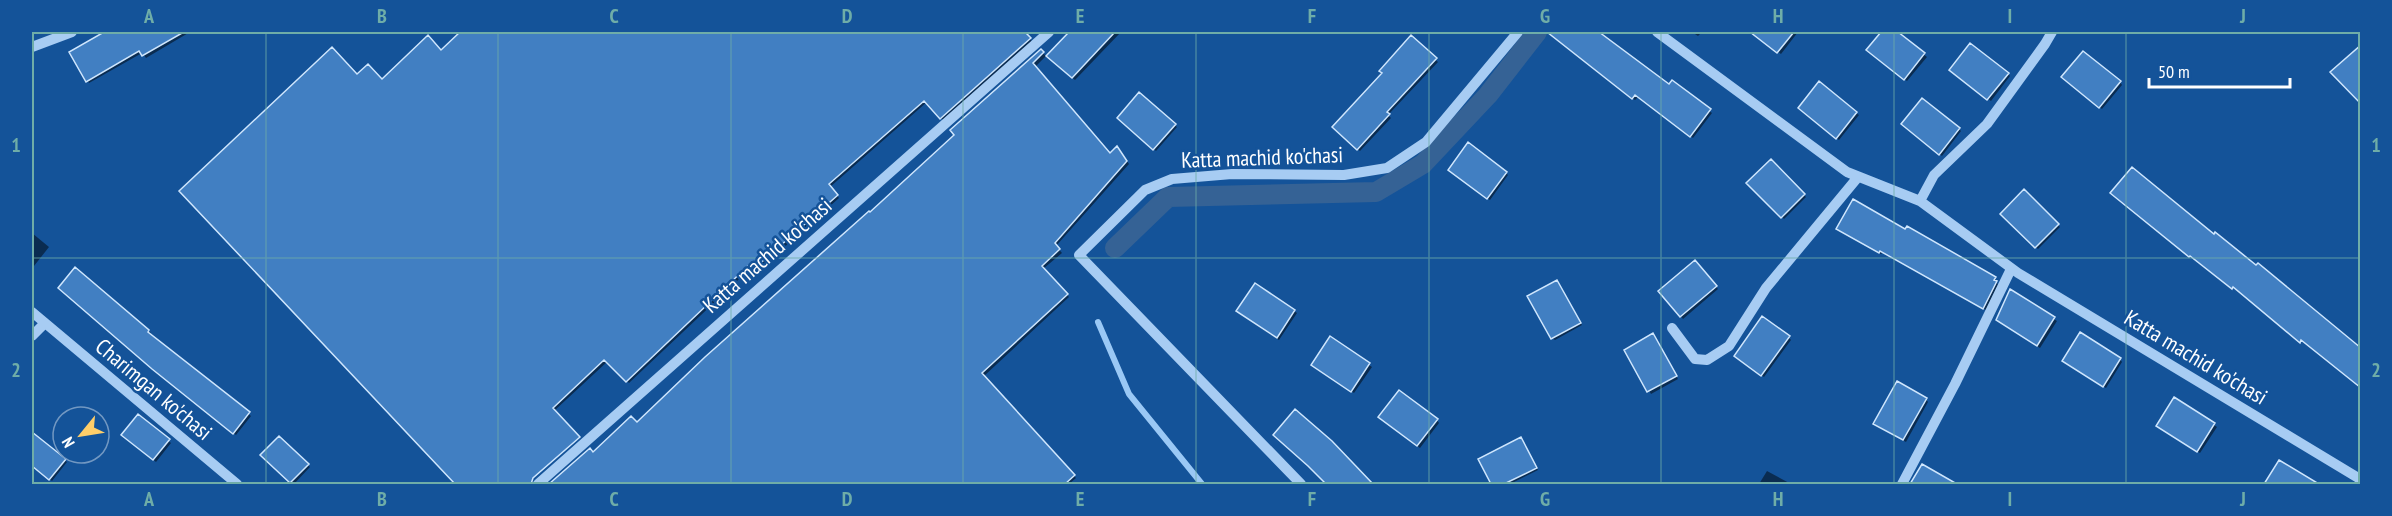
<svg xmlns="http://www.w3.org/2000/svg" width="2392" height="516" font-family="'PT Sans Narrow',sans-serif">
<rect width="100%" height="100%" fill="#145399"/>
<path fill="#0007" d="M 107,32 L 112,32 L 114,35 L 119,32 L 190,32 L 146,58 L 142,53 L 89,83 L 71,53 Z
M 463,32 L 1023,32 L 1032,41 L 943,120 L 927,102 L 830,187 L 839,198 L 759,270 L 754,265 L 629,383 L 608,361 L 554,411 L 578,437 L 525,484 L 457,484 L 181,191 L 357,76 L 382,81 L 441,52 Z
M 1072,32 L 1121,32 L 1075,80 L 1048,56 Z
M 1549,32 L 1600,32 L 1670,86 L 1672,83 L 1712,113 L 1693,138 L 1638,97 L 1635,100 Z
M 1692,32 L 1702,32 L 1698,36 Z
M 1752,32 L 1798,32 L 1781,54 Z
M 1883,32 L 1896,32 L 1927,57 L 1907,81 L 1868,50 Z
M 1411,37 L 1438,62 L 1388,115 L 1391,118 L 1360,151 L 1334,127 L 1383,73 Z
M 1041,51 L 1046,56 L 1035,67 L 1111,155 L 1119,150 L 1129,164 L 1056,246 L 1062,253 L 1043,269 L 1069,297 L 983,377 L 1076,478 L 1069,484 L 562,484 L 631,418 L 637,424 L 956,136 Z
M 1954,72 L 2008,74 L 2010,76 L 1991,101 Z
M 2066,79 L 2120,82 L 2122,85 L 2102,109 Z
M 1139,94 L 1177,127 L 1156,151 L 1119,118 Z
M 1803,111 L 1856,113 L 1859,115 L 1839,140 Z
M 1905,127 L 1959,129 L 1961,131 L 1942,156 Z
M 1771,161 L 1806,197 L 1784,219 L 1749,183 Z
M 1452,172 L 1506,173 L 1508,175 L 1490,200 Z
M 2024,192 L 2060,227 L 2038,249 L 2002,214 Z
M 1854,201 L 1995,278 L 1998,285 L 1986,310 L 1883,252 L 1881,254 L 1841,231 Z
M 32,233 L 49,247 L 34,266 L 32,264 Z
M 1695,262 L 1718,289 L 1683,319 L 1660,291 Z
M 1559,284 L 1582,325 L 1555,340 L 1552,338 Z
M 60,288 L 148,331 L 151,333 L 149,335 L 251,416 L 236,435 L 157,372 Z
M 2010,291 L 2057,321 L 2040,348 L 2000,322 Z
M 1294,311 L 1297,313 L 1279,340 L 1240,314 Z
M 1653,335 L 1678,379 L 1651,394 L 1626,350 Z
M 1330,338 L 1372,367 L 1354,393 L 1315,367 Z
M 1789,338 L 1791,340 L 1764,377 L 1738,358 Z
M 2120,359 L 2122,362 L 2106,388 L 2066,364 Z
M 1926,399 L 1928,402 L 1906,442 L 1878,426 Z
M 2175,399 L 2217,427 L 2200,453 L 2160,428 Z
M 138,416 L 171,443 L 156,462 L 126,437 Z
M 1383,419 L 1437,420 L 1439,423 L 1420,448 Z
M 34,436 L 67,462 L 52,481 L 32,465 L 32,439 Z
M 279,438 L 310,467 L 294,484 L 262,455 Z
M 1521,439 L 1538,470 L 1510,484 L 1493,484 L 1480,460 Z
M 1331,442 L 1371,484 L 1328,484 L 1312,467 Z
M 2280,462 L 2316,484 L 2265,484 Z
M 1922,466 L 1951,483 L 1953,484 L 1912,484 Z
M 1767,471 L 1791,484 L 1759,484 Z"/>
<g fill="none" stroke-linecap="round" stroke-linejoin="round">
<path stroke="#9ac8f5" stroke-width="6" d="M 1098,322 L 1129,394 L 1202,484"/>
<path stroke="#356295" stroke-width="20" d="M 1115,248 L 1168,197 L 1376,192 L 1423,164 L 1488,95 L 1537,32"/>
</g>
<path fill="#417fc2" stroke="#cfe6fd" stroke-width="1.5" d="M 104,32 L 184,32 L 142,56 L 139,51 L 86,82 L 69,52 Z
M 460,32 L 1025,32 L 1031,38 L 940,119 L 924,101 L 829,184 L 838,195 L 755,268 L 751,263 L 626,382 L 604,360 L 553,408 L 580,437 L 533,478 L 531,484 L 455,484 L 179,191 L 332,47 L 357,74 L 368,64 L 382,79 L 428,35 L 441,50 Z
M 1069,32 L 1115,32 L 1072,78 L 1046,56 Z
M 1547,32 L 1599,32 L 1669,84 L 1672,80 L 1711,109 L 1690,137 L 1635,95 L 1632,99 Z
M 1750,32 L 1794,32 L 1777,53 Z
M 1881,32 L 1898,32 L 1925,53 L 1904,80 L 1866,50 Z
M 1411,35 L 1437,58 L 1387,112 L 1390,114 L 1357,150 L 1332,127 L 1382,73 L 1379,71 Z
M 1970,43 L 2009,73 L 1987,100 L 1949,70 Z
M 2361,45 L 2361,104 L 2330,72 Z
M 1041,49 L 1044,52 L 1033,63 L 1110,153 L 1117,146 L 1127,161 L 1055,243 L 1060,249 L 1042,266 L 1068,294 L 982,373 L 1075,475 L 1065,484 L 549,484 L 590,448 L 593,452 L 631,416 L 637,422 L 705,357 L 869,211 L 870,212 L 954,135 L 950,130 Z
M 2083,51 L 2121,81 L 2099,108 L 2061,77 Z
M 1819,81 L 1857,112 L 1836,139 L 1798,108 Z
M 1139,92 L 1176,124 L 1153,150 L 1117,118 Z
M 1922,98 L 1960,128 L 1939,155 L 1901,124 Z
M 1468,142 L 1507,172 L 1487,199 L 1448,170 Z
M 1771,159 L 1805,194 L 1781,218 L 1746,183 Z
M 2132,167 L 2214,234 L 2215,232 L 2256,265 L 2258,263 L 2361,348 L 2361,388 L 2301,340 L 2300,343 L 2233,287 L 2232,289 L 2190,256 L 2189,257 L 2110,193 Z
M 2024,189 L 2059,224 L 2035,248 L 2000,214 Z
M 1853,199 L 1905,229 L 1907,226 L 1996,277 L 1994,280 L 1997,281 L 1983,309 L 1880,251 L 1879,253 L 1836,229 Z
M 1695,260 L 1717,286 L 1680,317 L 1658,291 Z
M 75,267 L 149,330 L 148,332 L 250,412 L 233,434 L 152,369 L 58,288 Z
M 1557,280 L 1581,323 L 1551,339 L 1527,296 Z
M 1255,283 L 1295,310 L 1277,338 L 1236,311 Z
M 2010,289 L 2055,317 L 2037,346 L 1996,320 Z
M 1762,316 L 1790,336 L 1761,376 L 1734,356 Z
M 2080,332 L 2121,358 L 2103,387 L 2062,361 Z
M 1653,333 L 1677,376 L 1647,392 L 1624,350 Z
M 1330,336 L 1370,363 L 1351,392 L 1311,365 Z
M 1897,381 L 1927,398 L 1903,440 L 1873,424 Z
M 1399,390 L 1438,419 L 1417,446 L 1378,417 Z
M 2174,397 L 2215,423 L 2197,452 L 2156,426 Z
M 1295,409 L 1332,441 L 1373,484 L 1326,484 L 1308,466 L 1273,435 Z
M 138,414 L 170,439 L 153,460 L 121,435 Z
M 32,432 L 66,459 L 49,480 L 32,466 Z
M 279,436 L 309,464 L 290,483 L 260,455 Z
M 1521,437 L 1537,468 L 1504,484 L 1491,484 L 1478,459 Z
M 2279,460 L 2319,484 L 2264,484 Z
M 1922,464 L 1957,484 L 1910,484 Z"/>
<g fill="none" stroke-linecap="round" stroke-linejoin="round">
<path stroke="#a7ccf3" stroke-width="10" d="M 1657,32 L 1847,172 L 1920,201 L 2018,273 L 2360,479
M 32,47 L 72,32
M 1920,201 L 1934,175 L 1987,124 L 2045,44 L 2052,32
M 32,312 L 237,484
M 1672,328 L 1695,359 L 1707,360 L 1729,346 L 1766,288 L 1858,177
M 32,336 L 45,323
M 538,484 L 1049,32
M 1301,484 L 1079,255 L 1145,190 L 1172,179 L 1232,174 L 1344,175 L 1387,168 L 1426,142 L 1518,32
M 1902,484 L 1955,384 L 2011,269"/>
</g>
<path fill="none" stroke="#6fada8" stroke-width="1.5" stroke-opacity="0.55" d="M 266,32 L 266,484M 498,32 L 498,484M 731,32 L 731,484M 963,32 L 963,484M 1196,32 L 1196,484M 1429,32 L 1429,484M 1661,32 L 1661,484M 1894,32 L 1894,484M 2126,32 L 2126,484M 32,258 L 2360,258"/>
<g text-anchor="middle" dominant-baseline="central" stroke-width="5" stroke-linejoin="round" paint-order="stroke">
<g font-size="22" fill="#fff" stroke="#145399">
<text transform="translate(1262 157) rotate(-2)">Katta machid ko'chasi</text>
<text transform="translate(767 255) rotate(-41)">Katta machid ko'chasi</text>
<text transform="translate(2196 357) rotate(31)">Katta machid ko'chasi</text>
<text transform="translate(154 389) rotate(40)">Charimgan ko'chasi</text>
</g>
</g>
<rect width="2392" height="516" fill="none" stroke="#145399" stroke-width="66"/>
<g transform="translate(81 435) rotate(240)"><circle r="28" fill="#145399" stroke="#7298c2" stroke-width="1.5"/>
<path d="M0-4.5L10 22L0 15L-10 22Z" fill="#ffce69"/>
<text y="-9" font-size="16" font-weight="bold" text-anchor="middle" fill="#ffffff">N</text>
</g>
<path d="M2149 78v9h141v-9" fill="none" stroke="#ffffff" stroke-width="3"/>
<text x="2158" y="78" font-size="18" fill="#ffffff" stroke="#145399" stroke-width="4.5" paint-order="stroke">50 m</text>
<rect x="33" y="33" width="2326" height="450" fill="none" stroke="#6fada8" stroke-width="2"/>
<g font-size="20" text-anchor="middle" font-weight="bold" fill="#6fada8">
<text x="149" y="23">A</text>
<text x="382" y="23">B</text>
<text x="614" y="23">C</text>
<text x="847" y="23">D</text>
<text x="1080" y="23">E</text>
<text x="1312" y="23">F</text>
<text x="1545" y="23">G</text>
<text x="1778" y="23">H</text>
<text x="2010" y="23">I</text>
<text x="2243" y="23">J</text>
<text x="16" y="152">1</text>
<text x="2376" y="152">1</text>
<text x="16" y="377">2</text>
<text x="2376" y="377">2</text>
<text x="149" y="506">A</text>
<text x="382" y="506">B</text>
<text x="614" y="506">C</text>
<text x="847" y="506">D</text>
<text x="1080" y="506">E</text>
<text x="1312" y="506">F</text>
<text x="1545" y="506">G</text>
<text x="1778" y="506">H</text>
<text x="2010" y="506">I</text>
<text x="2243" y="506">J</text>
</g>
</svg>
